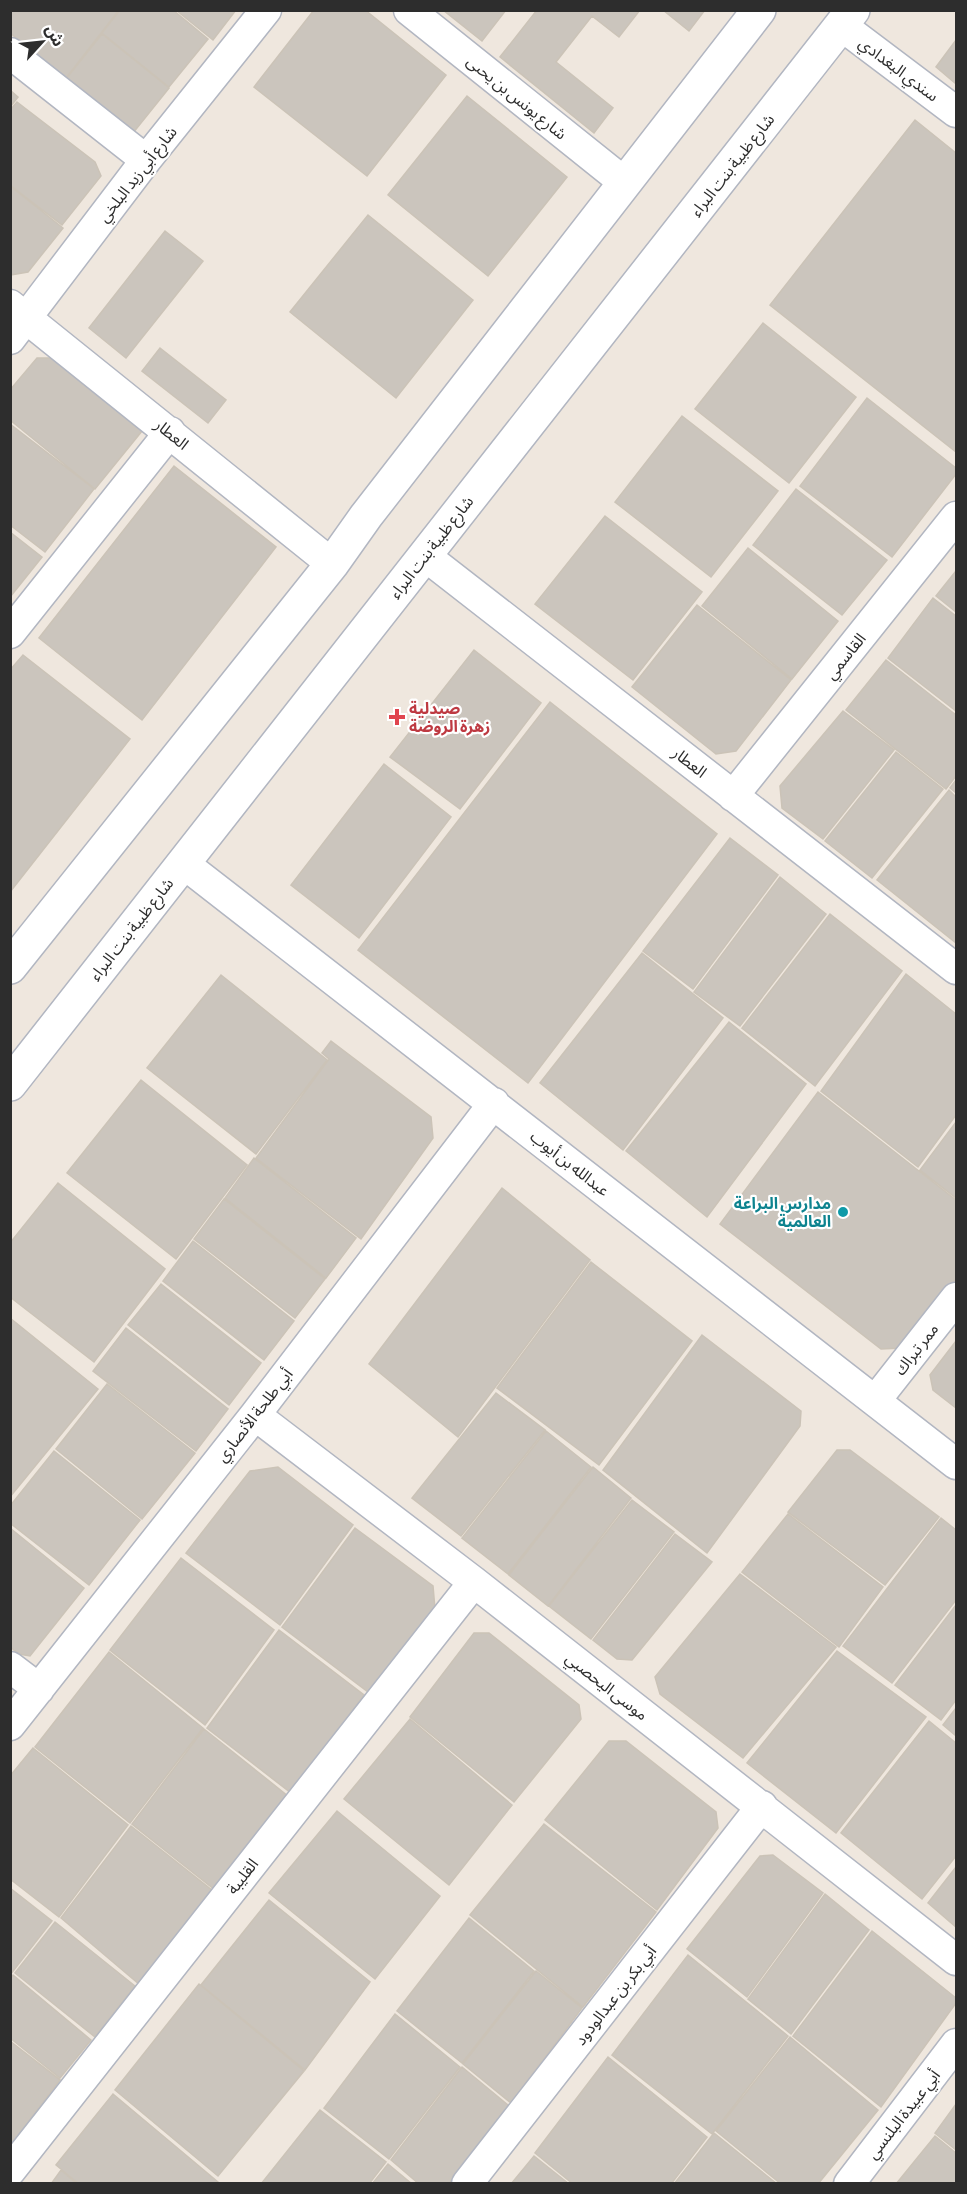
<svg xmlns="http://www.w3.org/2000/svg" width="967" height="2194" font-family="'Asap Condensed','Noto Sans Arabic',sans-serif">
<rect width="100%" height="100%" fill="#efe7de"/>
<path fill="#cbc5bd" stroke="#cbc3b7" stroke-width="1.5" d="M 10,10 L 119,10 L 66,78 L 10,33 Z
M 120,10 L 173,10 L 208,39 L 169,87 L 102,33 Z
M 176,10 L 236,10 L 213,40 Z
M 314,10 L 365,10 L 446,75 L 367,176 L 254,87 Z
M 443,10 L 506,10 L 482,41 Z
M 537,10 L 640,10 L 619,37 L 592,16 L 556,62 L 613,108 L 594,133 L 500,57 Z
M 663,10 L 705,10 L 689,31 Z
M 102,34 L 169,88 L 133,133 L 66,79 Z
M 956,40 L 956,84 L 936,67 Z
M 10,90 L 18,97 L 10,107 Z
M 467,96 L 567,177 L 488,276 L 388,195 Z
M 17,102 L 95,162 L 101,176 L 62,225 L 10,185 L 10,110 Z
M 915,120 L 956,153 L 956,452 L 770,305 Z
M 10,186 L 63,228 L 28,272 L 10,275 Z
M 368,215 L 473,300 L 396,398 L 290,312 Z
M 165,231 L 203,261 L 126,358 L 89,328 Z
M 763,323 L 856,397 L 789,483 L 695,409 Z
M 160,348 L 226,400 L 208,423 L 142,371 Z
M 37,358 L 53,358 L 142,431 L 95,489 L 10,420 L 10,390 Z
M 867,398 L 956,468 L 956,474 L 892,557 L 800,486 Z
M 682,416 L 778,491 L 711,577 L 615,502 Z
M 10,424 L 94,489 L 45,552 L 10,525 Z
M 174,466 L 276,547 L 142,720 L 39,638 Z
M 796,489 L 887,560 L 842,615 L 753,545 Z
M 605,516 L 702,592 L 633,680 L 535,604 Z
M 10,532 L 42,557 L 10,597 Z
M 748,548 L 838,621 L 792,679 L 702,606 Z
M 956,571 L 956,612 L 936,596 Z
M 933,598 L 956,616 L 956,711 L 888,658 Z
M 697,605 L 791,680 L 736,751 L 716,754 L 632,687 Z
M 474,650 L 541,703 L 460,809 L 390,757 Z
M 23,655 L 130,739 L 10,892 L 10,670 Z
M 886,660 L 956,715 L 956,776 L 946,789 L 846,710 Z
M 550,702 L 717,834 L 528,1083 L 358,950 Z
M 843,711 L 894,750 L 823,839 L 782,808 L 780,786 Z
M 896,752 L 943,789 L 872,878 L 825,841 Z
M 384,764 L 451,817 L 359,938 L 291,885 Z
M 956,780 L 956,793 L 950,788 Z
M 949,790 L 956,797 L 956,943 L 877,880 Z
M 730,838 L 778,875 L 693,989 L 643,951 Z
M 780,877 L 826,914 L 740,1026 L 694,992 Z
M 830,914 L 902,971 L 815,1086 L 742,1028 Z
M 642,953 L 723,1018 L 623,1150 L 540,1083 Z
M 906,974 L 956,1014 L 956,1115 L 918,1167 L 821,1091 Z
M 221,975 L 327,1060 L 256,1154 L 147,1068 Z
M 729,1022 L 806,1084 L 707,1217 L 626,1151 Z
M 331,1041 L 431,1117 L 433,1138 L 361,1239 L 256,1158 L 329,1059 L 322,1053 Z
M 141,1080 L 247,1165 L 176,1259 L 67,1173 Z
M 818,1092 L 956,1200 L 956,1279 L 902,1348 L 881,1349 L 720,1224 Z
M 956,1122 L 956,1198 L 920,1170 Z
M 254,1158 L 356,1238 L 326,1278 L 225,1198 Z
M 58,1183 L 165,1269 L 94,1362 L 10,1297 L 10,1243 Z
M 502,1188 L 590,1260 L 458,1437 L 369,1364 Z
M 224,1199 L 325,1279 L 295,1318 L 194,1239 Z
M 193,1241 L 294,1321 L 264,1360 L 163,1281 Z
M 591,1262 L 692,1341 L 599,1465 L 497,1388 Z
M 161,1284 L 261,1363 L 229,1405 L 128,1325 Z
M 10,1318 L 98,1389 L 10,1497 Z
M 126,1328 L 228,1409 L 196,1451 L 93,1371 Z
M 702,1335 L 801,1411 L 800,1426 L 707,1553 L 603,1470 Z
M 956,1341 L 956,1408 L 933,1390 L 930,1375 Z
M 107,1384 L 195,1453 L 142,1519 L 56,1449 Z
M 496,1393 L 545,1430 L 461,1536 L 412,1498 Z
M 546,1431 L 591,1467 L 508,1574 L 462,1538 Z
M 837,1450 L 850,1450 L 939,1517 L 885,1585 L 788,1512 Z
M 54,1451 L 140,1520 L 89,1585 L 10,1523 L 10,1506 Z
M 278,1467 L 353,1525 L 280,1625 L 186,1553 L 250,1471 Z
M 593,1467 L 631,1498 L 548,1606 L 509,1575 Z
M 632,1500 L 674,1532 L 591,1639 L 549,1606 Z
M 788,1514 L 883,1587 L 839,1647 L 742,1572 Z
M 941,1518 L 956,1530 L 956,1600 L 892,1683 L 843,1646 Z
M 10,1528 L 84,1588 L 30,1656 L 19,1654 L 10,1647 Z
M 355,1528 L 433,1586 L 435,1609 L 368,1692 L 282,1627 Z
M 675,1534 L 712,1562 L 632,1660 L 617,1659 L 593,1640 Z
M 181,1558 L 274,1630 L 205,1725 L 110,1650 Z
M 740,1574 L 836,1647 L 743,1758 L 660,1694 L 655,1677 Z
M 956,1605 L 956,1700 L 941,1720 L 895,1685 Z
M 279,1630 L 364,1695 L 291,1793 L 207,1728 Z
M 474,1633 L 489,1633 L 579,1705 L 581,1719 L 514,1802 L 410,1717 Z
M 837,1651 L 926,1717 L 836,1833 L 747,1763 Z
M 109,1652 L 203,1728 L 130,1823 L 35,1747 Z
M 956,1708 L 956,1736 L 943,1725 Z
M 410,1719 L 512,1805 L 449,1885 L 344,1799 Z
M 929,1721 L 956,1743 L 956,1856 L 922,1899 L 841,1833 Z
M 204,1729 L 288,1796 L 215,1890 L 132,1824 Z
M 609,1741 L 626,1741 L 716,1812 L 718,1828 L 657,1910 L 545,1820 Z
M 33,1748 L 128,1825 L 59,1917 L 10,1879 L 10,1776 Z
M 337,1811 L 440,1896 L 375,1979 L 269,1893 Z
M 544,1824 L 656,1912 L 583,2007 L 470,1915 Z
M 131,1826 L 213,1891 L 140,1985 L 61,1918 Z
M 773,1855 L 823,1893 L 747,1997 L 687,1949 L 760,1856 Z
M 956,1867 L 956,1927 L 928,1903 Z
M 10,1888 L 52,1921 L 10,1975 Z
M 825,1894 L 869,1930 L 791,2034 L 748,1999 Z
M 269,1900 L 370,1982 L 305,2070 L 201,1985 Z
M 469,1918 L 534,1971 L 462,2063 L 397,2011 Z
M 55,1922 L 135,1986 L 95,2037 L 15,1973 Z
M 872,1931 L 956,1998 L 956,2003 L 881,2107 L 793,2036 Z
M 688,1955 L 788,2036 L 712,2134 L 612,2055 Z
M 536,1971 L 582,2008 L 511,2103 L 463,2064 Z
M 13,1975 L 91,2040 L 60,2078 L 10,2038 L 10,1979 Z
M 199,1984 L 304,2071 L 218,2176 L 115,2090 Z
M 395,2014 L 460,2067 L 389,2159 L 324,2108 Z
M 790,2037 L 878,2110 L 818,2184 L 781,2184 L 716,2131 Z
M 10,2041 L 60,2080 L 10,2146 Z
M 608,2057 L 707,2137 L 671,2184 L 573,2184 L 535,2153 Z
M 462,2067 L 509,2106 L 449,2184 L 419,2184 L 391,2160 Z
M 113,2094 L 218,2182 L 216,2184 L 79,2184 L 56,2165 Z
M 956,2104 L 956,2150 L 935,2133 Z
M 320,2110 L 386,2162 L 369,2184 L 261,2184 Z
M 714,2133 L 777,2184 L 674,2184 Z
M 935,2136 L 956,2153 L 956,2184 L 896,2184 Z
M 534,2156 L 569,2184 L 511,2184 Z
M 388,2164 L 412,2184 L 372,2184 Z
M 61,2170 L 77,2184 L 51,2184 Z"/>
<g fill="none" stroke-linecap="round" stroke-linejoin="round">
<defs>
<path id="street" d="M 409,10 L 625,183
M 842,26 L 956,112
M 10,53 L 146,160
M 10,305 L 332,564
M 10,339 L 146,160 L 266,10
M 424,555 L 956,969
M 10,633 L 170,432
M 733,796 L 956,517
M 183,863 L 956,1464
M 875,1401 L 956,1298
M 255,1415 L 474,1582 L 956,1960
M 10,1667 L 39,1689
M 10,1725 L 255,1415 L 494,1103
M 10,2171 L 474,1582
M 467,2184 L 762,1806
M 849,2184 L 956,2044"/>
<path id="secondary" d="M 10,967 L 332,564 L 366,516 L 759,10
M 10,1084 L 853,10"/>
</defs>
<use href="#street" stroke="#b2b6c1" stroke-width="33"/>
<use href="#secondary" stroke="#b2b6c1" stroke-width="36"/>
<use href="#street" stroke="#fff" stroke-width="30"/>
<use href="#secondary" stroke="#fff" stroke-width="33"/>
</g>
<path fill="#e0444e" stroke="#fff" stroke-width="2" d="M394 708h6v6h6v6h-6v6h-6v-6h-6v-6h6z"/>
<circle fill="#0f9aa8" stroke="#fff" stroke-width="2" cx="843" cy="1212" r="6"/>
<g text-anchor="middle" dominant-baseline="central" stroke-width="4.5" stroke-linejoin="round" paint-order="stroke">
<g font-size="16" fill="#2d2d2d" stroke="#fff">
<text transform="translate(899 69) rotate(37)">سندي البغدادي</text>
<text transform="translate(517 97) rotate(39)">شارع يونس بن يحىى</text>
<text transform="translate(732 165) rotate(-52)">شارع ظبية بنت البراء</text>
<text transform="translate(137 174) rotate(-52)">شارع أبي زيد البلخي</text>
<text transform="translate(172 434) rotate(39)">العطار</text>
<text transform="translate(431 547) rotate(-52)">شارع ظبية بنت البراء</text>
<text transform="translate(845 656) rotate(-51)">القاسمي</text>
<text transform="translate(690 762) rotate(38)">العطار</text>
<text transform="translate(131 929) rotate(-52)">شارع ظبية بنت البراء</text>
<text transform="translate(570 1163) rotate(38)">عبدالله بن أيوب</text>
<text transform="translate(916 1349) rotate(-52)">ممر تبراك</text>
<text transform="translate(254 1415) rotate(-52)">أبي طلحة الأنصاري</text>
<text transform="translate(607 1686) rotate(38)">موسى اليحصبي</text>
<text transform="translate(242 1876) rotate(-52)">القليبة</text>
<text transform="translate(615 1995) rotate(-52)">أبي بكر بن عبدالودود</text>
<text transform="translate(903 2114) rotate(-52)">أبي عبيدة البلنسي</text>
</g>
<g font-size="16" font-weight="bold" fill="#be3a42" stroke="#fff" text-anchor="start">
<text x="409" y="708">صيدلية<tspan x="409" dy="18">زهرة الروضة</tspan></text>
</g>
<g font-size="16" font-weight="bold" fill="#0d838f" stroke="#fff" text-anchor="end">
<text x="831" y="1203">مدارس البراعة<tspan x="831" dy="18">العالمية</tspan></text>
</g>
</g>
<rect width="967" height="2194" fill="none" stroke="#2d2d2d" stroke-width="24"/>
<g transform="translate(42 42) rotate(63)" stroke="#ffffff" stroke-width="4.5" paint-order="stroke">
<path d="M0-4.5L10 22L0 15L-10 22Z" fill="#2d2d2d"/>
<text y="-9" font-size="16" font-weight="bold" text-anchor="middle" fill="#2d2d2d">ش</text>
</g>
</svg>
